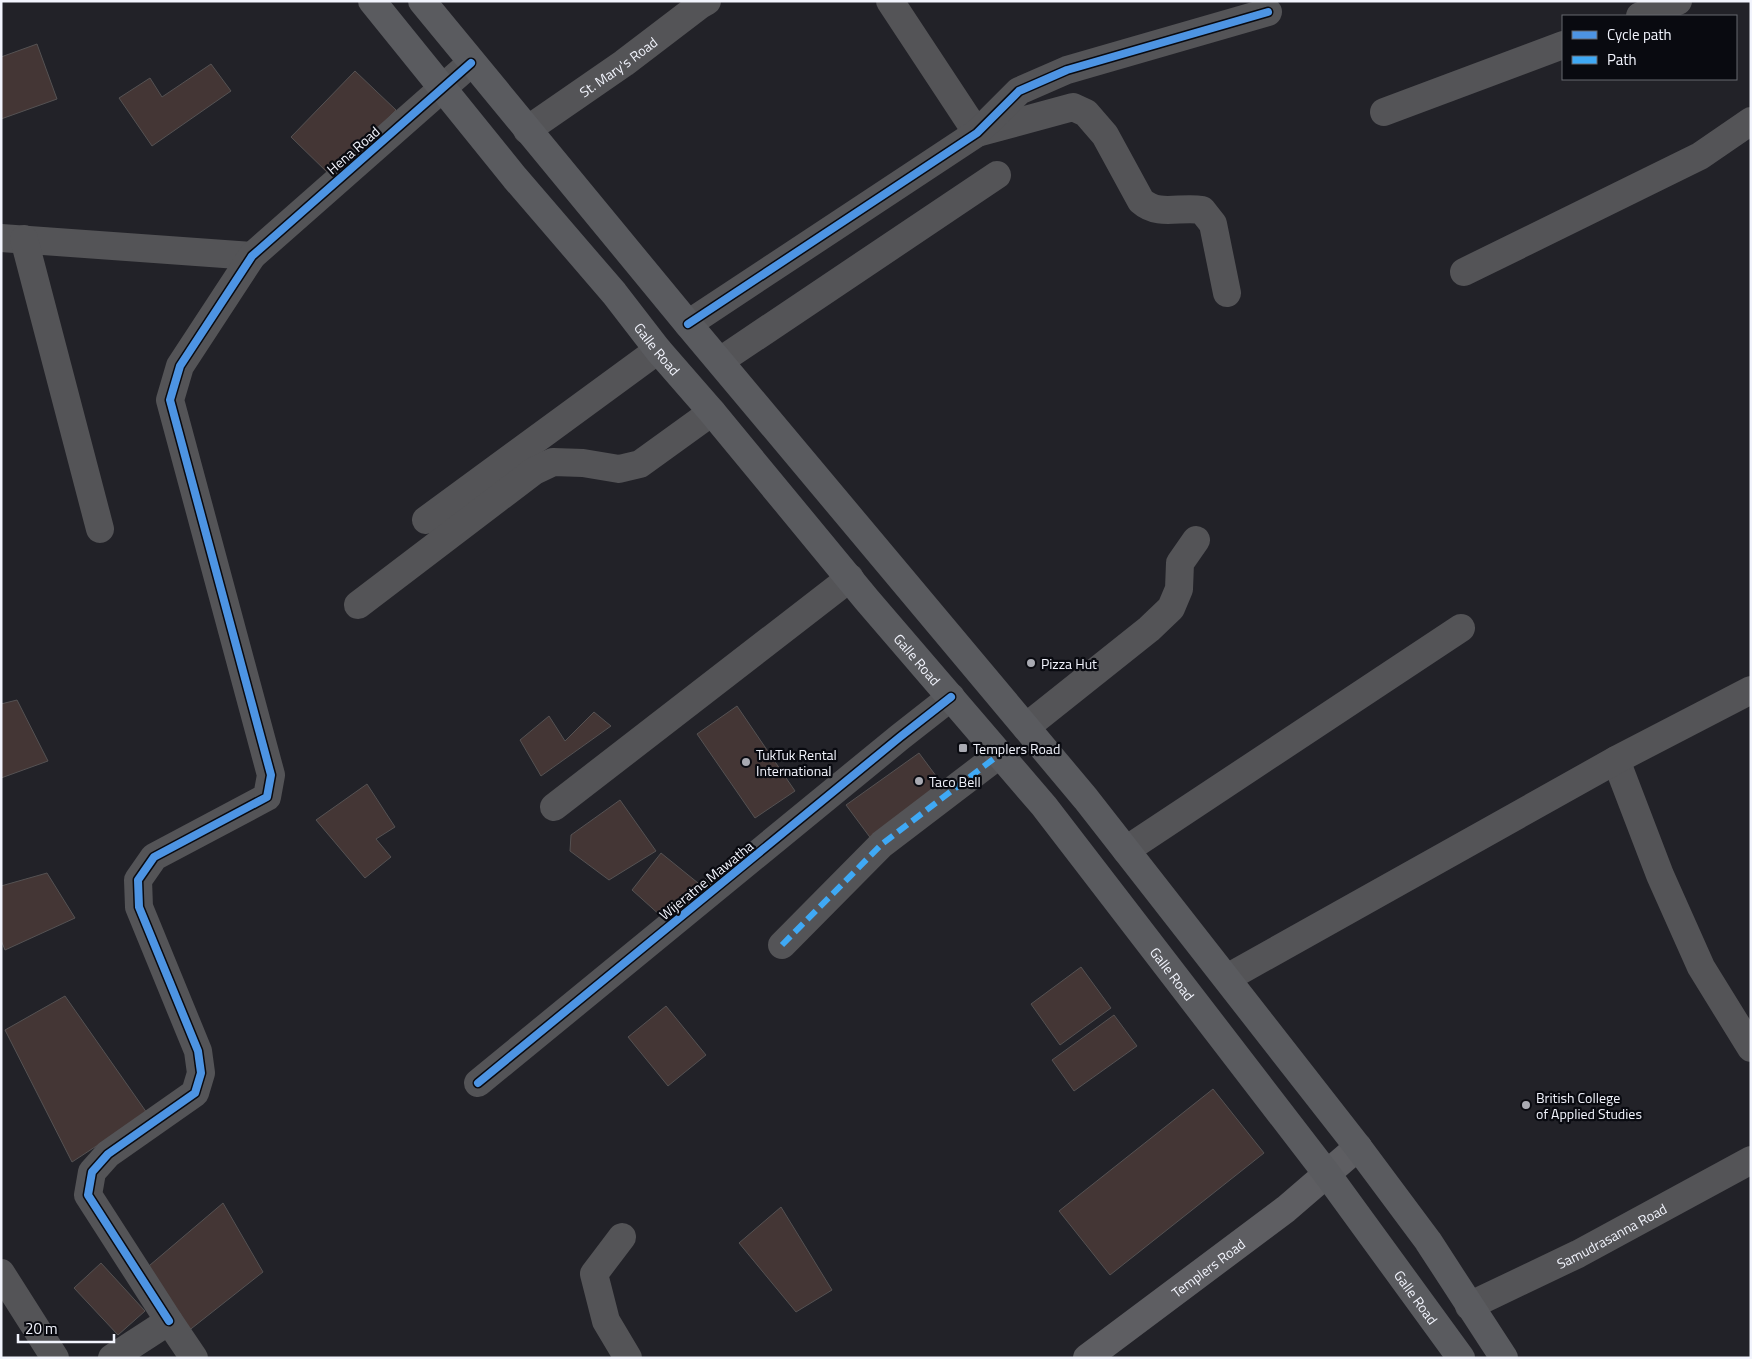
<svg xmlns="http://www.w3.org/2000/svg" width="1752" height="1359" font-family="'Titillium Web',sans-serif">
<rect width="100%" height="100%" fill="#222228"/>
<path fill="#443635" stroke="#555253" d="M 37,44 L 57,99 L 1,119 L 1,57 Z
M 211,64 L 231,91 L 152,146 L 119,98 L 150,78 L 162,97 Z
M 355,71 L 396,110 L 331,176 L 291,137 Z
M 17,700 L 48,761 L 1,778 L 1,704 Z
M 737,706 L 795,791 L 755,818 L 697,734 Z
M 594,712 L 611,726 L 541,776 L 520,740 L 549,716 L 565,741 Z
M 919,753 L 945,788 L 872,840 L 846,805 Z
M 367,784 L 395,827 L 376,839 L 391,857 L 365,878 L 316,820 Z
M 620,800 L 656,851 L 609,880 L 570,851 L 571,835 Z
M 661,853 L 698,883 L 662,917 L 632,890 Z
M 47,873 L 75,918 L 5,950 L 1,940 L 1,886 Z
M 1081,967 L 1111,1008 L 1060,1045 L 1031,1004 Z
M 65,996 L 147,1113 L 72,1162 L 5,1030 Z
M 666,1006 L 706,1055 L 668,1086 L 628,1037 Z
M 1114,1015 L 1137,1046 L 1074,1091 L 1052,1060 Z
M 1213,1089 L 1264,1153 L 1110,1275 L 1059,1211 Z
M 223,1203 L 263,1272 L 187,1332 L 143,1271 Z
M 781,1207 L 832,1290 L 796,1312 L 739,1243 Z
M 101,1263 L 145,1311 L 118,1335 L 74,1288 Z"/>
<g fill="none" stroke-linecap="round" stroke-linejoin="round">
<g stroke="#545457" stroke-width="28">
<path d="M 890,1 L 977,133 L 1073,107 L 1086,113 L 1105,135 L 1141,201 C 1159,217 1180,206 1202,210 L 1213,224 L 1227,293"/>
<path d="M 1640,16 L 1678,1"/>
<path d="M 1384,112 L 1563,45"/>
<path id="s1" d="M 527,130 L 624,63 L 700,5 L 707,1"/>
<path d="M 1,238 L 252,256"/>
<path d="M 24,239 L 100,529"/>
<path d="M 1464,272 L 1700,156 L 1751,121"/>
<path d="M 688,324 L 977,133 L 1019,91 L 1067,70 L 1268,12"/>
<path d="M 720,361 L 997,175"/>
<path d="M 426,520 L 658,350"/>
<path d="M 358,605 L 534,471 L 553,462 L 583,463 L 619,469 L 640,464 L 712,412"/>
<path d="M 1026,727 L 1149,629 L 1171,608 L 1179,589 L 1180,563 L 1196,540"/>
<path d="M 1616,760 L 1660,875 L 1701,967 L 1751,1048"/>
<path d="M 554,807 L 850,578"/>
<path d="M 1126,850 L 1461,628"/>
<path d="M 782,945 L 882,844 L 1000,754"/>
<path d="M 1227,978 L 1616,760 L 1751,690"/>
<path d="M 478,1083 L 900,737 L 951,697"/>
<path d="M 622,1237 L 594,1274 L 606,1321 L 628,1358"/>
<path d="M 1,1273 L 55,1358"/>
<path id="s2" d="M 1469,1306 L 1578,1254 L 1751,1160"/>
<path d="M 169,1321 L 88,1195 L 92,1172 L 108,1154 L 195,1093 L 201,1073 L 198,1051 L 139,907 L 138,880 L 154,857 L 267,797 L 271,775 L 170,400 L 180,366 L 252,256 L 471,63"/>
<path d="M 112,1358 L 169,1321 L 194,1358"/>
</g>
<path stroke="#5e5e62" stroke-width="28" id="s3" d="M 1087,1358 L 1286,1209 L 1358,1147"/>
<g stroke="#5a5b5f" stroke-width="28">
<path id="s4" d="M 372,1 L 515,178 L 614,293 L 658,350 L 712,412 L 867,600 L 1044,806 L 1327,1174 L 1461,1358"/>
<path d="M 422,1 L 688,324 L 1086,799 L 1358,1147 L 1428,1241 L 1504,1358"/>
</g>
<path stroke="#3fa9f5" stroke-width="6" stroke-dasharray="12 6" stroke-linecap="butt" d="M 782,945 L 882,844 L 1000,754"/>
<defs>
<path id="cycleway" d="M 688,324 L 977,133 L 1019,91 L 1067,70 L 1268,12
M 478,1083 L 900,737 L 951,697
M 169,1321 L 88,1195 L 92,1172 L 108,1154 L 195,1093 L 201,1073 L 198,1051 L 139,907 L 138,880 L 154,857 L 267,797 L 271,775 L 170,400 L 180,366 L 252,256 L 471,63"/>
</defs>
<use href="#cycleway" stroke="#090a10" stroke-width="11"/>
<use href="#cycleway" stroke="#4d94e3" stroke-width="8"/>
</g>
<g fill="#a9aab2" stroke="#090a10" stroke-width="2">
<circle cx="1031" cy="663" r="5"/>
<rect x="958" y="743" width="10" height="10" rx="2.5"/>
<circle cx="746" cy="762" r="5"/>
<circle cx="919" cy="781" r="5"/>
<circle cx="1526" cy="1105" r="5"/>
</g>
<g text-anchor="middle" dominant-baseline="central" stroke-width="4.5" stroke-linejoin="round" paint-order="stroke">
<g font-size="14" fill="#f2f4fd" stroke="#090a10">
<text stroke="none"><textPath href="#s1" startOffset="111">St. Mary's Road</textPath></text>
<text transform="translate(353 150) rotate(-41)">Hena Road</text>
<text stroke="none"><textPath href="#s4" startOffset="450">Galle Road</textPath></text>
<text stroke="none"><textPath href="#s4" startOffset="855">Galle Road</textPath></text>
<text transform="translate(706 880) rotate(-39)">Wijeratne Mawatha</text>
<text stroke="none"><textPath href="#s4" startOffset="1260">Galle Road</textPath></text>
<text stroke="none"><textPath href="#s2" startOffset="159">Samudrasanna Road</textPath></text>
<text stroke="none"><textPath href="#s3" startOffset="151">Templers Road</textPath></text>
<text stroke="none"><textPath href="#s4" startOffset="1665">Galle Road</textPath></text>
</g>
<g font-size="14" fill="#f2f4fd" stroke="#090a10" text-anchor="start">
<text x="1041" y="663">Pizza Hut</text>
<text x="973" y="748">Templers Road</text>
<text x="756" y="754">TukTuk Rental<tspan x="756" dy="16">International</tspan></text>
<text x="929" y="781">Taco Bell</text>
<text x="1536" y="1097">British College<tspan x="1536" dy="16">of Applied Studies</tspan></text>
</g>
</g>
<rect width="1752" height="1359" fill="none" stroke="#f2f4fd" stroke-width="5"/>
<rect x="1562" y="15" width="175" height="65" fill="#090a10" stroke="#66686f"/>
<rect x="1572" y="31" width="25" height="8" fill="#4d94e3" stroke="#66686f"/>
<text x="1607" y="40" font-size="15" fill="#f2f4fd">Cycle path</text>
<rect x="1572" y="56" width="25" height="8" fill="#3fa9f5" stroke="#66686f"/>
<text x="1607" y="65" font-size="15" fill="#f2f4fd">Path</text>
<path d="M18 1334v8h96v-8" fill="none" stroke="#f2f4fd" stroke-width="2.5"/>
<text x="25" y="1334" font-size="15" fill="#f2f4fd" stroke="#090a10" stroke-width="4" paint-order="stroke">20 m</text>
</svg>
